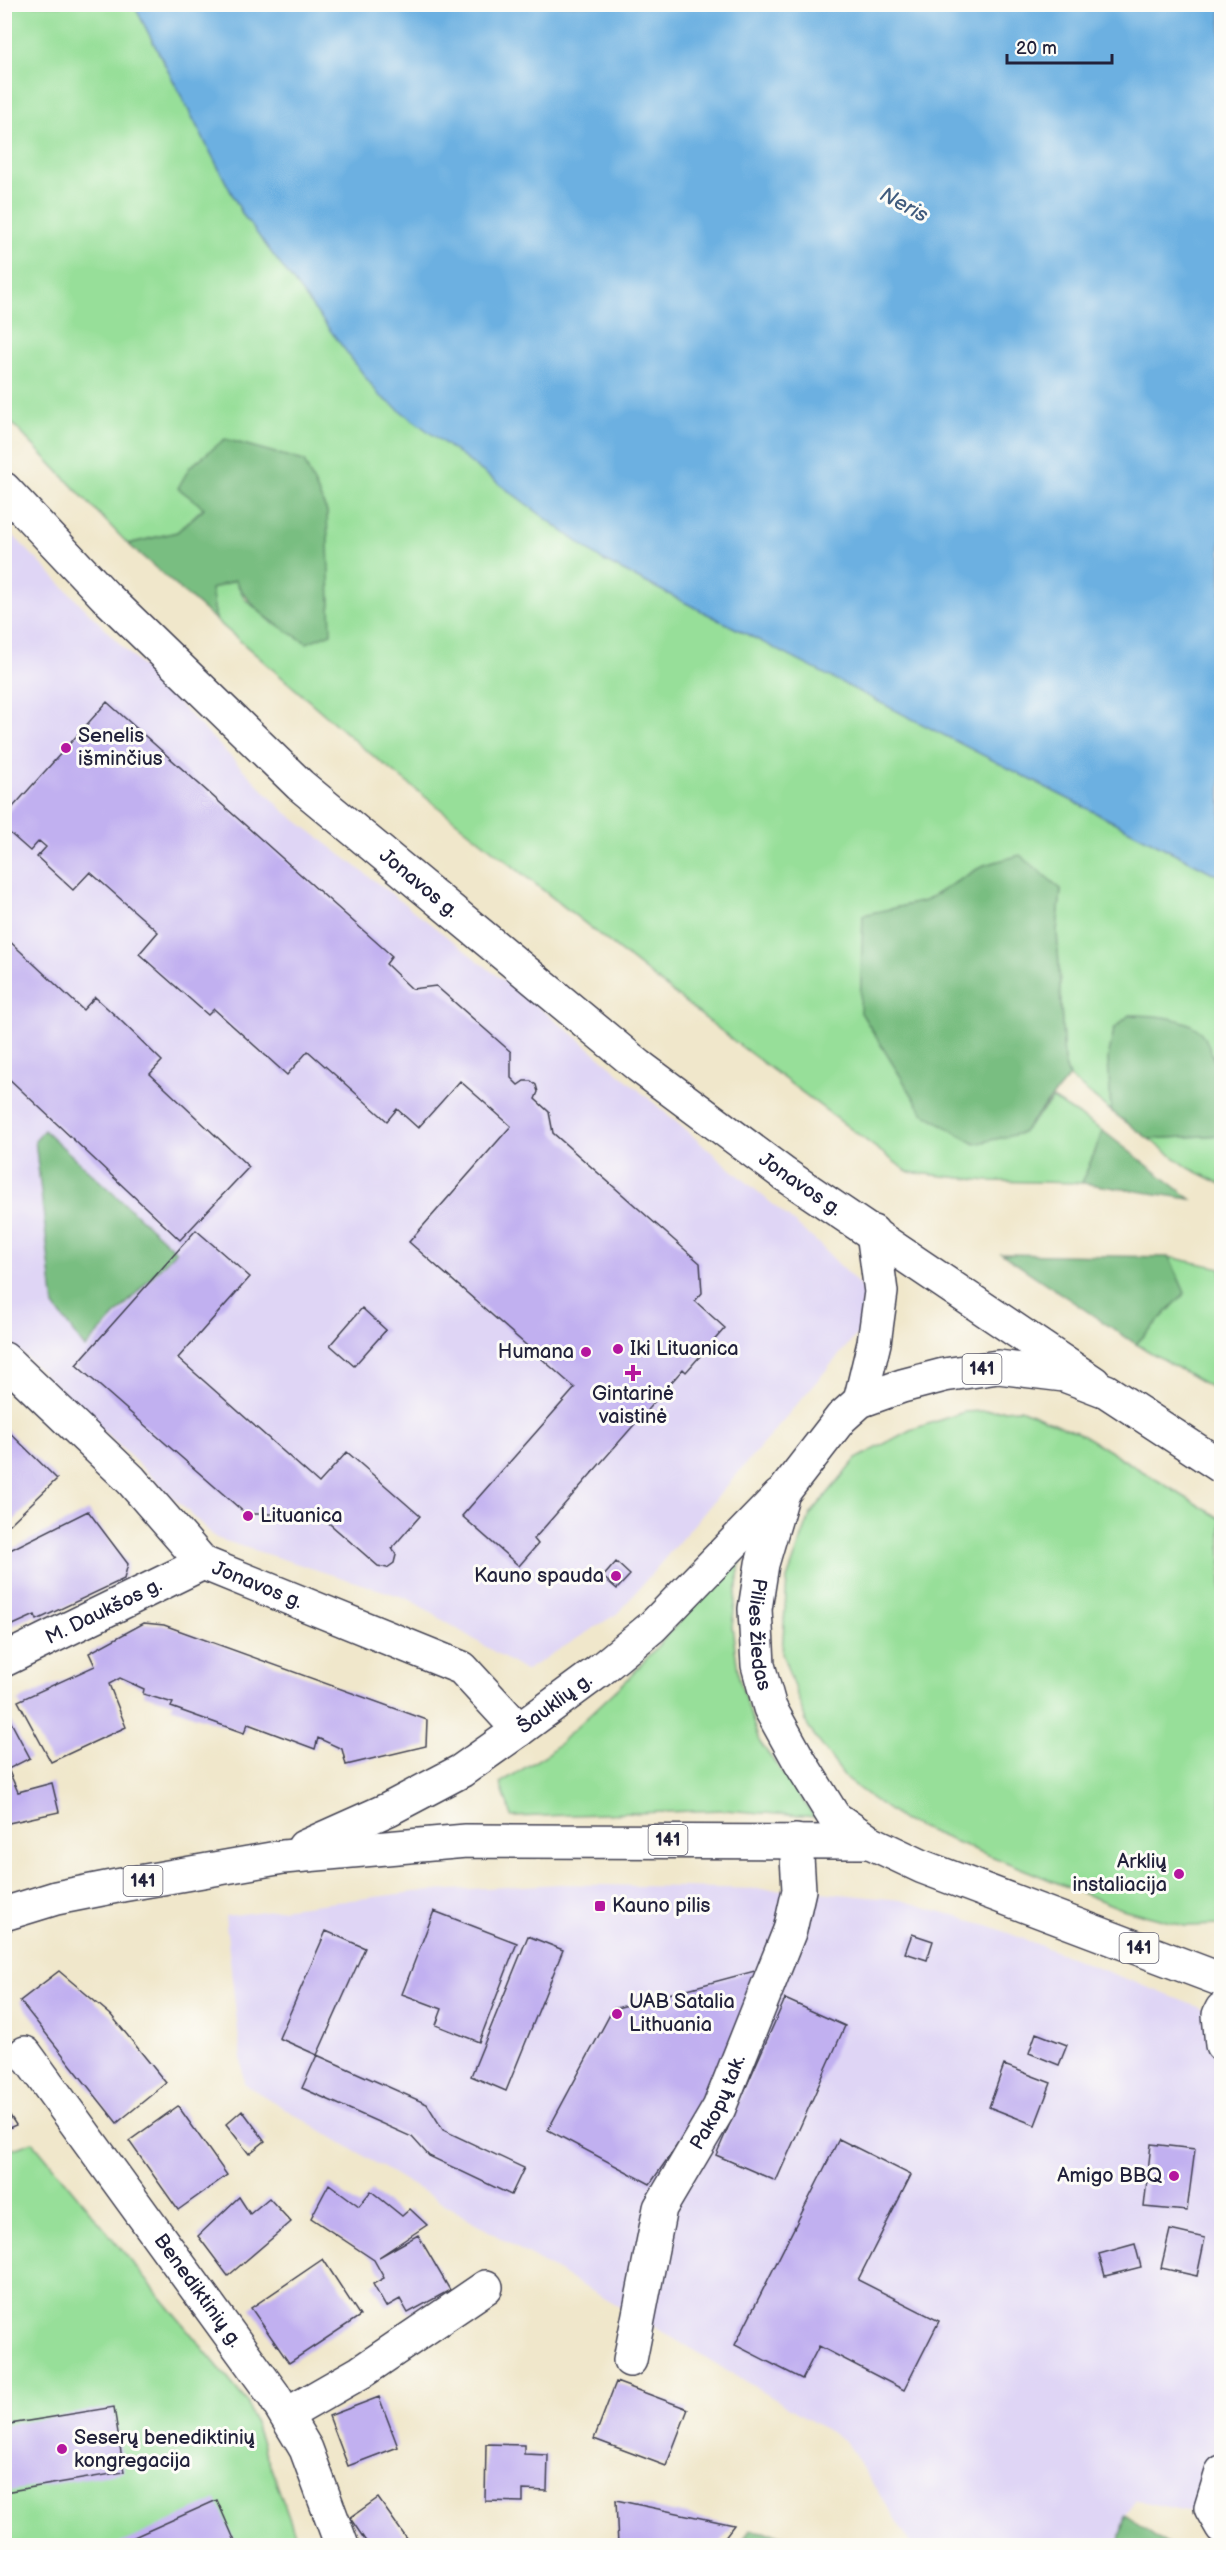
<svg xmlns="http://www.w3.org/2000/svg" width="1226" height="2550" font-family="'Balsamiq Sans',sans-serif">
<rect width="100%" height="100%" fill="#fdfcf7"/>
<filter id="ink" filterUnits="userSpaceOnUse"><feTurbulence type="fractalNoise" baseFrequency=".0167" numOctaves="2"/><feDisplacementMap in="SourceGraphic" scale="12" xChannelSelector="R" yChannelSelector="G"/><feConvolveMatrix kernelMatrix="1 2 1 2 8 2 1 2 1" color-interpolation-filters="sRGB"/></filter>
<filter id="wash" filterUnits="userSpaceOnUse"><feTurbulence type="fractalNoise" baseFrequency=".008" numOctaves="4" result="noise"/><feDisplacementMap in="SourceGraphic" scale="24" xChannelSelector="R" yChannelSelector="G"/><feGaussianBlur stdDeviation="1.35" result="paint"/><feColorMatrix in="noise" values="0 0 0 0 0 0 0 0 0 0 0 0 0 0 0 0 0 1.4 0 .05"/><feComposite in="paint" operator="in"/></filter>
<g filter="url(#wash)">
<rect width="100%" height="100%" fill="#f0e7cb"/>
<path fill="#dfd5f5" d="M 4,526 L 283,810 L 574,1035 L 818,1243 L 873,1299 L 870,1319 L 618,1613 L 525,1671 L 409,1599 L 216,1538 L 5,1337 Z
M 560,1884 L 799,1890 L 901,1900 L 993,1927 L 1221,2016 L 1221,2545 L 1206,2536 L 1195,2513 L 1136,2500 L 1125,2515 L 1118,2545 L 912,2545 L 845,2441 L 651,2325 L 522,2251 L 244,2084 L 225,1916 L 414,1892 Z"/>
<path fill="#97df99" stroke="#5c806a" stroke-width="1.5" d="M 6,5 L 134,5 L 243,215 L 602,560 L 1221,877 L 1221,1105 L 1214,1055 L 1108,1058 L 1111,1111 L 1069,1077 L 1064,1062 L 1057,931 L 1061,889 L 984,865 L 925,901 L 863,915 L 1022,1133 L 1053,1099 L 1103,1131 L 1082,1183 L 988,1181 L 908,1172 L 734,1041 L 362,747 L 216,620 L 211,589 L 235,580 L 245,599 L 274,624 L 327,512 L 178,488 L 204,507 L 177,532 L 128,544 L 5,416 L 4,66 L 9,47 Z
M 1221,1135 L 1221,1184 L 1189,1168 L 1149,1139 Z
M 1169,1257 L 1221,1268 L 1221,1393 L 1136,1344 L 1185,1293 Z
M 1020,1409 L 1083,1435 L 1221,1519 L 1221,1925 L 1185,1926 L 1122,1909 L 904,1821 L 848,1781 L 808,1727 L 782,1653 L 787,1579 L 810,1515 L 856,1459 L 910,1430 L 964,1412 Z
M 741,1553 L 732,1627 L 739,1678 L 759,1741 L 815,1817 L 724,1810 L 512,1817 L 500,1783 L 549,1753 L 629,1678 Z
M 33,2142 L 247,2402 L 299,2545 L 5,2546 L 5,2152 Z"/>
<path fill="#79be81" stroke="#4e705e" stroke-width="1.5" d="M 225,439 L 304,461 L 327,512 L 331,633 L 307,643 C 275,624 254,613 235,580 L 211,589 L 216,620 L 128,544 L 177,532 L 204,508 L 178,488 L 190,467 Z
M 1020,855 L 1061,889 L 1057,931 L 1064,1062 L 1069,1077 L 1022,1133 L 975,1144 L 923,1113 L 860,1011 L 863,915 L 925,901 L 984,865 Z
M 1129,1015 C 1148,1015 1180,1016 1196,1028 C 1219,1045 1222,1108 1221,1135 L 1149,1139 L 1111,1111 L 1108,1058 L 1114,1029 Z
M 44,1130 L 176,1251 L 85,1348 L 54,1306 L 35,1140 Z
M 1103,1131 L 1191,1199 L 1082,1183 Z
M 1002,1254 L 1169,1257 L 1185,1293 L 1136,1344 Z
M 1125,2515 L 1168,2545 L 1118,2545 Z
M 750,2530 L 853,2545 L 739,2545 Z"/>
<path fill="#6cb0e1" stroke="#47698e" stroke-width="1.5" d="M 966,5 L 1002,10 L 1009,4 L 1221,5 L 1221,877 L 602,560 L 379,395 L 243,215 L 134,5 Z"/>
<g id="blocks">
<path fill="#c1b0f0" d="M 107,702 L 392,956 L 386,964 L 412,989 L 436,986 L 511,1052 L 511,1078 L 518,1085 L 524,1081 L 531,1081 L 536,1085 L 538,1092 L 535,1099 L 549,1112 L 553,1133 L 700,1263 L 702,1293 L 695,1301 L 725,1328 L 686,1372 L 683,1369 L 534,1539 L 538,1544 L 519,1566 L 462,1516 L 575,1388 L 409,1242 L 511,1126 L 460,1081 L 418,1128 L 397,1109 L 387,1121 L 308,1051 L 287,1075 L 214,1009 L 208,1015 L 139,954 L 158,932 L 90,872 L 73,890 L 37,857 L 46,847 L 39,841 L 30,851 L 4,828 L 4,817 Z
M 4,936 L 83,1010 L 95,997 L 117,1017 L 162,1061 L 150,1074 L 249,1167 L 180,1240 L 4,1074 Z
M 196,1230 L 250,1277 L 178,1358 L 319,1483 L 347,1452 L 420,1516 L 392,1548 L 396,1555 L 394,1563 L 387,1568 L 378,1566 L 315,1511 L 292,1514 L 246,1514 L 76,1365 Z
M 362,1308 L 386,1330 L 354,1366 L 330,1345 Z
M 4,1427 L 57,1479 L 10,1524 L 4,1523 Z
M 88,1511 L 128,1564 L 124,1579 L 37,1620 L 35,1615 L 4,1629 L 4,1553 Z
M 616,1562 L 630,1575 L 617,1589 L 603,1577 Z
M 144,1623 L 164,1625 L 427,1720 L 426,1746 L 346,1765 L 342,1749 L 318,1738 L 315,1749 L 248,1724 L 244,1733 L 171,1707 L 173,1703 L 143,1694 L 144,1689 L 120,1678 L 109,1684 L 126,1727 L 51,1762 L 18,1701 L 95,1666 L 89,1653 Z
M 4,1709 L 30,1758 L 8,1769 L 18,1792 L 52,1783 L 59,1812 L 4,1824 Z
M 434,1911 L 517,1943 L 479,2042 L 436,2025 L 442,2009 L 402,1994 Z
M 326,1931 L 365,1948 L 317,2055 L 427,2104 L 443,2130 L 524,2168 L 511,2195 L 429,2156 L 412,2137 L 302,2088 L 317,2055 L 279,2038 Z
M 912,1934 L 933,1941 L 927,1960 L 905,1953 Z
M 528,1936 L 563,1950 L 506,2091 L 471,2076 Z
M 762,1969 L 716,2089 L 650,2184 L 548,2130 L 613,2009 Z
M 59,1971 L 111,2015 L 166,2083 L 117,2123 L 20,2001 Z
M 785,1999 L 845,2026 L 776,2181 L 716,2155 Z
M 1036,2033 L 1067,2045 L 1059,2065 L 1029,2053 Z
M 1004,2065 L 1051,2083 L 1035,2125 L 989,2107 Z
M 4,2106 L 16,2125 L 4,2130 Z
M 178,2106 L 227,2175 L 178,2210 L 129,2141 Z
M 242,2110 L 265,2141 L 249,2154 L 226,2124 Z
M 839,2139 L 911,2175 L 858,2280 L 939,2321 L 904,2390 L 819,2346 L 802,2379 L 735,2345 Z
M 1151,2144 L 1195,2149 L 1187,2211 L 1144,2207 Z
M 329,2184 L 359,2206 L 371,2191 L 402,2216 L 410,2209 L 427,2225 L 379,2257 L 418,2235 L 450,2290 L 408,2313 L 400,2299 L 386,2307 L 373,2284 L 384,2278 L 374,2260 L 311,2218 Z
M 239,2197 L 250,2214 L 269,2198 L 291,2222 L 228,2276 L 198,2236 Z
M 1170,2230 L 1205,2238 L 1197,2276 L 1161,2268 Z
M 1135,2244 L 1141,2267 L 1105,2276 L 1099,2254 Z
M 323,2259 L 360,2316 L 289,2363 L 251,2308 Z
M 616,2382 L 688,2409 L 666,2466 L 594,2439 Z
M 379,2397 L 398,2447 L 348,2466 L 329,2416 Z
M 114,2407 L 124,2472 L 4,2492 L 4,2425 Z
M 486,2444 L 524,2445 L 524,2454 L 548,2455 L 547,2491 L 523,2490 L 523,2502 L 485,2501 Z
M 378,2498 L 412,2546 L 369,2546 L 350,2518 Z
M 217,2500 L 237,2546 L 114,2546 Z
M 616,2500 L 734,2525 L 718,2546 L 618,2546 Z"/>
</g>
</g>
<g filter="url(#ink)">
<use href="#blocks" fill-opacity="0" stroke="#414051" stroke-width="1.5"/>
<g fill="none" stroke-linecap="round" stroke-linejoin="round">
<defs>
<g id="minor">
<path id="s1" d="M 4,489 L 105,596 L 300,785 L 639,1066 L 784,1174 L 1094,1383"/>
<path id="s2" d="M 4,1359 L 131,1480 L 203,1563 L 462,1668 L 519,1730"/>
<path d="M 860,1401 L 874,1343 L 881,1292 L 873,1232"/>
<path id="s3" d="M 4,1660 L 203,1563"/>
<path d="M 1222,2009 L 1219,2015 L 1222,2045"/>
<path id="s4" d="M 25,2053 L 273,2394 L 306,2449 L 342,2546"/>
<path id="s5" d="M 630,2360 L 660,2208 L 719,2108 L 790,1930 L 799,1890 L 796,1841"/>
<path d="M 286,2415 L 361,2372 L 486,2287"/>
<path d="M 1222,2472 L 1211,2508 L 1222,2527"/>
</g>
<g id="major">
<path id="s6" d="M 1222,1467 L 1106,1391 L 1064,1375 L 998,1367 L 944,1375 L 902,1386 L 860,1401 L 841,1418 L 783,1493 L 762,1564 L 755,1609 L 758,1665 L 770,1708 L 800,1762 L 834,1817 L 870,1842 L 923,1867 L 1222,1980"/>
<path id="s7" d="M 304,1847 L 389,1809 L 461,1771 L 519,1730 L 599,1671 L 652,1627 L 779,1496"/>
<path d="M 4,1914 L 56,1898 L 122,1885 L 283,1857 L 466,1841 L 870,1842"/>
</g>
</defs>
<use href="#minor" stroke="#414051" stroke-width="36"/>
<use href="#major" stroke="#414051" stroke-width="36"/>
<use href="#minor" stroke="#fff" stroke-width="33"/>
<use href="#major" stroke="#fff" stroke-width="33"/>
</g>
</g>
<g fill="#b5179e" stroke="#fdfcf7" stroke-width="2">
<circle cx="66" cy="748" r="6"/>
<circle cx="618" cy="1349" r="6"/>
<circle cx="586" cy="1352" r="6"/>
<path d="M630 1364h6v6h6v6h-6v6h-6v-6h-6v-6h6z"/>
<circle cx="248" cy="1516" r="6"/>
<circle cx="616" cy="1576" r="6"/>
<circle cx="1179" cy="1874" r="6"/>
<rect x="594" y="1900" width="12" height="12" rx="3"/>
<circle cx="617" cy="2014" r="6"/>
<circle cx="1174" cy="2176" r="6"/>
<circle cx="62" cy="2449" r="6"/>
</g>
<g text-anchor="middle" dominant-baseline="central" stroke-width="6" stroke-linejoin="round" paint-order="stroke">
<g fill="#fdfcf7" stroke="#646373" stroke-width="1.5">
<rect x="962.5" y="1354" width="39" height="30" rx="4.5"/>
<rect x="648.5" y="1825" width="39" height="30" rx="4.5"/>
<rect x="123.5" y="1866" width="39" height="30" rx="4.5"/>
<rect x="1119.5" y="1933" width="39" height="30" rx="4.5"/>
</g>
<g font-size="18" font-weight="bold" fill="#22223b">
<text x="982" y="1369">141</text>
<text x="668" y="1840">141</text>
<text x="143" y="1881">141</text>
<text x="1139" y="1948">141</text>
</g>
<g font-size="20" fill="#22223b" stroke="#fdfcf7" text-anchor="start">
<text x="78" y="736">Senelis<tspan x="78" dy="23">išminčius</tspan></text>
<text x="630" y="1349">Iki Lituanica</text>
<text x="574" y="1352" text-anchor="end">Humana</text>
<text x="633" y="1394" text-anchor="middle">Gintarinė<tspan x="633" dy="23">vaistinė</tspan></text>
<text x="260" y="1516">Lituanica</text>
<text x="604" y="1576" text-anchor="end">Kauno spauda</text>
<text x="1167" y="1862" text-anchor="end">Arklių<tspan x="1167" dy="23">instaliacija</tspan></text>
<text x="612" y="1906">Kauno pilis</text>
<text x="629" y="2002">UAB Satalia<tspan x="629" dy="23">Lithuania</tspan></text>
<text x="1162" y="2176" text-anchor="end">Amigo BBQ</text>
<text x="74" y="2438">Seserų benediktinių<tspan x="74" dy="23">kongregacija</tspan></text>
</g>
<g font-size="20" fill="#22223b" stroke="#fdfcf7">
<text stroke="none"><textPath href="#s1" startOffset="573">Jonavos g.</textPath></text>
<text stroke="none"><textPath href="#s1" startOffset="1059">Jonavos g.</textPath></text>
<text stroke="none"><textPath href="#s2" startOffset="344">Jonavos g.</textPath></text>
<text stroke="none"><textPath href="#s3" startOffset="111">M. Daukšos g.</textPath></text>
<text stroke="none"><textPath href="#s6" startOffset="658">Pilies žiedas</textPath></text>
<text stroke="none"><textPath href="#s7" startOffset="290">Šauklių g.</textPath></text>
<text stroke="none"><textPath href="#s5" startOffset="276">Pakopų tak.</textPath></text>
<text stroke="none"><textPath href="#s4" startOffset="294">Benediktinių g.</textPath></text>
</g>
<g font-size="21" font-style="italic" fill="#405b7d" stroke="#fdfcf7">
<text transform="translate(904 205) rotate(28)">Neris</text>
</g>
</g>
<rect width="1226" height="2550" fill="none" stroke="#fdfcf7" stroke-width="24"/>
<path d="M1007 54v9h105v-9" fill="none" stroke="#22223b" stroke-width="3"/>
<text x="1016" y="54" font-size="18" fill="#22223b" stroke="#fdfcf7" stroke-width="4.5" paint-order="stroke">20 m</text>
</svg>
